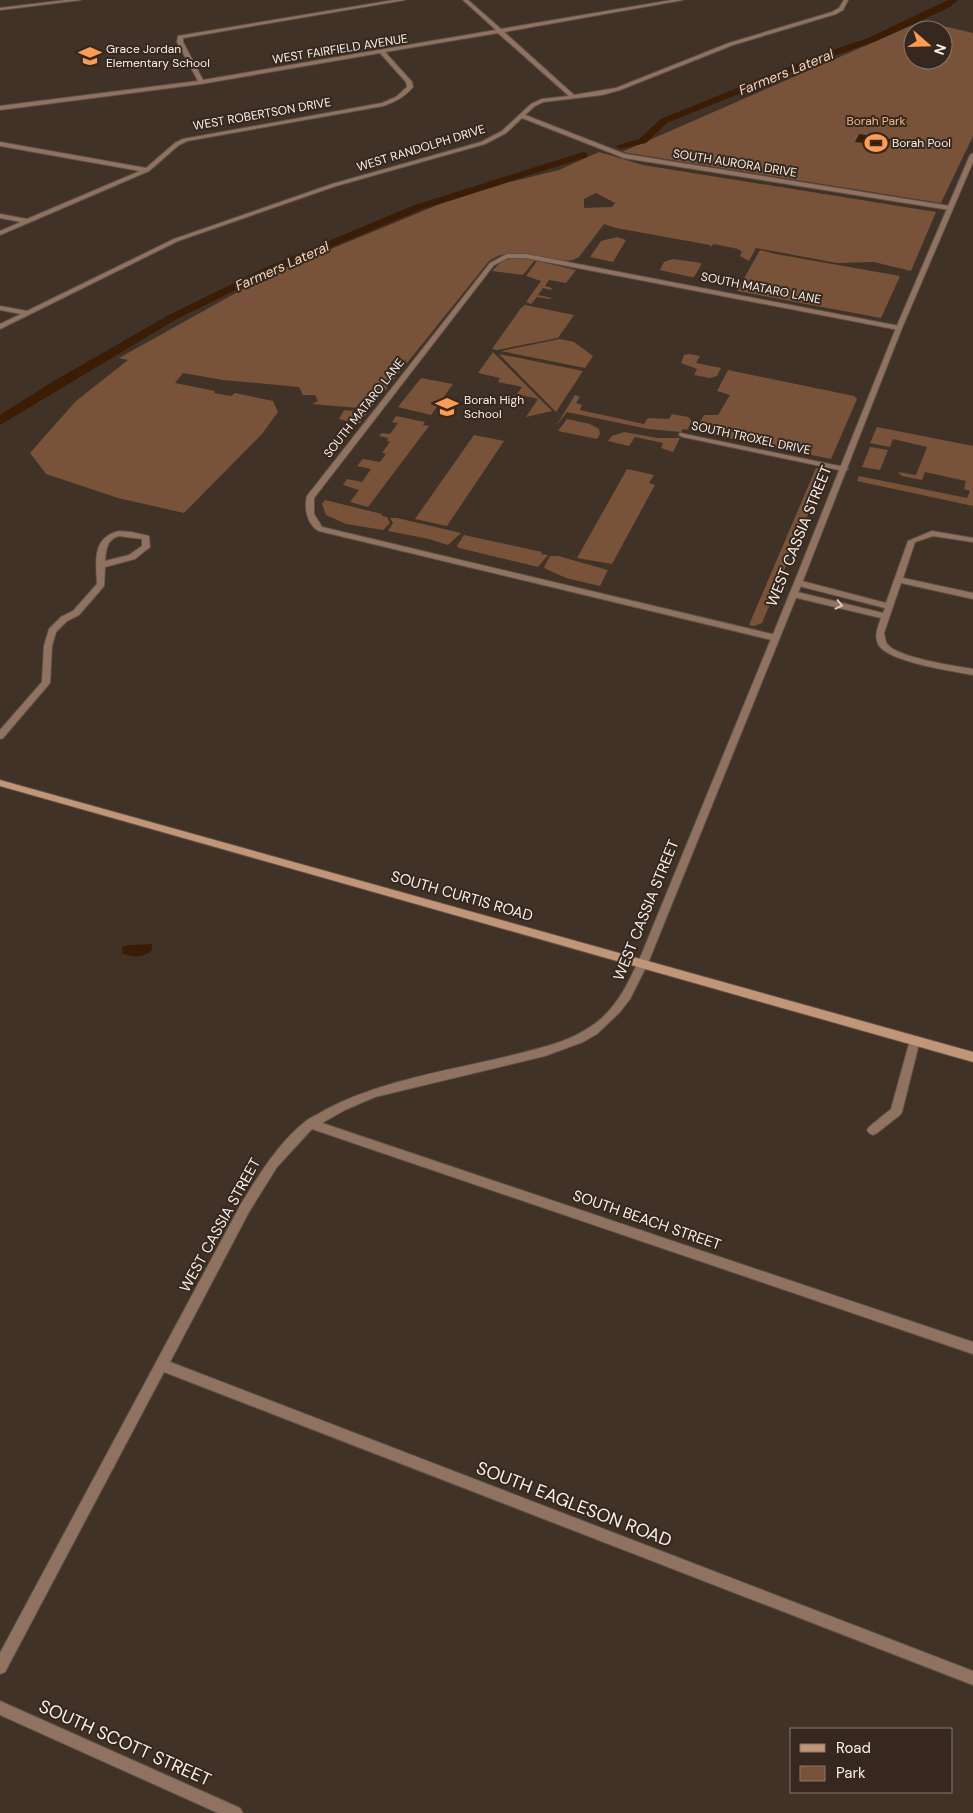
<svg xmlns="http://www.w3.org/2000/svg" width="973" height="1813" font-family="'DM Sans',sans-serif">
<rect width="100%" height="100%" fill="#413228"/>
<path fill="#78533a" fill-rule="evenodd" d="M 922,21 L 973,33 L 973,136 L 941,203 L 622,152 ZM 913,30 L 943,30 L 943,60 L 913,60 Z
M 599,152 L 643,165 L 936,212 L 911,271 L 874,262 L 837,263 L 756,248 L 749,261 L 740,256 L 742,252 L 738,249 L 714,244 L 710,247 L 710,245 L 616,228 L 604,224 L 579,257 L 573,260 C 544,264 516,242 489,261 L 370,409 L 312,404 L 318,401 L 315,395 L 303,395 L 299,387 L 223,380 L 183,373 L 175,383 L 215,391 L 214,393 L 231,396 L 235,393 L 273,401 L 278,412 L 262,434 L 184,513 L 118,498 L 46,474 L 30,453 L 76,401 L 128,360 L 119,358 L 268,275 L 440,204 L 506,183 L 559,170 ZM 596,193 L 615,203 L 612,207 L 584,208 L 584,199 Z
M 617,237 L 626,240 L 613,262 L 590,257 L 601,241 Z
M 760,250 L 776,254 L 900,276 L 881,318 L 737,291 Z
M 520,258 L 535,260 L 523,275 L 492,271 L 503,260 Z
M 673,259 L 701,263 L 701,265 L 694,277 L 691,277 L 660,270 L 664,262 Z
M 537,261 L 576,270 L 566,283 L 549,280 L 545,286 L 552,288 L 551,290 L 543,288 L 538,295 L 552,298 L 550,299 L 537,297 L 531,304 L 526,302 L 541,281 L 526,276 Z
M 525,305 L 574,315 L 558,338 L 497,350 L 492,349 L 521,308 Z
M 560,339 L 574,342 L 593,356 L 585,368 L 501,351 Z
M 493,352 L 552,411 L 526,417 L 538,399 L 517,394 L 522,387 L 498,382 L 500,378 L 478,373 Z
M 499,354 L 583,371 L 556,412 Z
M 689,354 L 700,356 L 696,363 L 721,368 L 717,376 L 710,378 L 694,375 L 697,369 L 681,363 L 684,355 Z
M 728,370 L 854,396 L 857,399 L 831,459 L 704,433 L 707,426 L 699,424 L 704,415 L 718,415 L 730,395 L 717,391 Z
M 421,378 L 453,384 L 431,415 L 398,407 Z
M 575,395 L 580,397 L 576,403 L 582,405 L 580,410 L 644,424 L 648,418 L 669,419 L 672,414 L 688,417 L 692,421 L 687,430 L 683,429 L 681,432 L 648,429 L 567,412 L 556,426 Z
M 344,410 L 368,412 L 359,424 L 339,419 Z
M 396,416 L 425,422 L 423,425 L 429,426 L 368,507 L 350,502 L 359,490 L 343,485 L 347,479 L 362,482 L 371,469 L 357,466 L 363,459 L 380,462 L 386,454 L 382,453 L 390,442 L 387,441 L 388,438 L 379,436 L 382,433 L 390,434 L 398,423 L 392,422 Z
M 567,419 L 590,424 L 599,429 L 600,434 L 597,439 L 558,431 Z
M 877,427 L 973,446 L 973,506 L 857,481 L 859,476 L 967,498 L 970,491 L 964,489 L 966,481 L 925,472 L 922,480 L 902,476 L 898,472 L 916,475 L 927,447 L 893,439 L 890,447 L 870,443 Z
M 624,432 L 658,438 L 680,438 L 673,452 L 661,448 L 663,443 L 635,437 L 629,446 L 608,441 L 612,436 Z
M 474,435 L 504,441 L 447,526 L 415,519 Z
M 870,447 L 888,450 L 880,470 L 862,467 Z
M 816,468 L 821,469 L 825,475 L 803,526 L 800,528 L 800,532 L 762,623 L 754,626 L 749,625 Z
M 627,469 L 654,475 L 649,483 L 655,485 L 612,564 L 577,558 Z
M 325,500 L 382,514 L 382,516 L 387,517 L 390,523 L 383,530 L 346,524 L 326,515 L 322,504 Z
M 390,518 L 397,518 L 461,533 L 448,545 L 429,539 L 388,531 L 393,523 Z
M 464,535 L 542,552 L 541,554 L 548,555 L 538,567 L 459,548 L 457,546 Z
M 550,556 L 558,556 L 608,570 L 600,586 L 566,578 L 546,569 L 544,567 Z"/>
<path fill="#3b1c04" d="M 859,134 L 891,139 L 885,152 L 867,151 L 872,144 L 855,142 Z
M 152,944 L 152,950 C 145,958 131,958 122,953 L 122,947 L 128,945 Z"/>
<g fill="none" stroke-linecap="round" stroke-linejoin="round">
<path fill="#3b1c04" fill-rule="evenodd" d="M 948,0 L 958,0 L 950,7 L 874,42 L 824,59 L 667,123 L 646,143 L 620,149 L 615,146 L 639,139 L 661,119 L 818,55 L 868,38 Z
M 583,152 L 587,153 L 587,157 L 420,210 L 268,274 L 175,320 L 0,425 L 0,415 L 52,382 L 167,316 L 260,270 L 412,206 Z"/>
<defs>
<path id="minor" d="M 66,0 L 81,0 L 0,10 L 0,8 Z
M 394,0 L 405,0 L 183,38 L 183,42 L 203,80 L 496,30 L 463,0 L 468,0 L 501,29 L 672,0 L 683,0 L 504,32 L 574,95 L 616,88 L 729,43 L 832,12 L 839,8 L 844,0 L 848,0 L 843,10 L 836,14 L 733,45 L 620,90 L 602,95 L 543,102 L 535,106 L 525,115 L 625,154 L 950,206 L 953,208 L 950,210 L 624,158 L 522,118 L 506,133 L 485,144 L 336,186 L 178,241 L 0,329 L 0,324 L 21,314 L 0,310 L 0,306 L 27,311 L 174,239 L 332,184 L 481,142 L 502,131 L 531,104 L 542,99 L 569,96 L 498,33 L 385,52 L 412,82 L 413,87 C 405,97 395,102 383,106 L 187,141 L 179,145 L 149,171 L 0,235 L 0,231 L 21,222 L 0,218 L 0,214 L 27,219 L 140,171 L 0,146 L 0,142 L 146,168 L 175,143 L 183,139 L 382,103 L 396,97 L 407,87 L 406,82 L 380,53 L 201,84 L 0,110 L 0,106 L 198,81 L 177,42 L 178,36 Z
M 526,254 L 899,326 L 902,328 L 899,330 L 526,258 L 508,258 L 494,265 L 314,498 L 314,514 L 322,527 L 776,635 L 779,636 L 779,640 L 776,641 L 319,531 C 307,525 304,508 307,496 L 490,263 L 507,254 Z
M 680,433 L 844,467 L 848,469 L 844,471 L 683,437 L 679,435 Z
M 119,531 L 131,532 L 149,536 L 150,547 L 135,559 L 105,567 L 104,586 L 79,615 L 67,621 L 56,632 L 52,646 L 50,683 L 3,738 L 0,739 L 0,730 L 42,682 L 44,646 L 49,629 L 61,617 L 73,611 L 97,584 C 96,560 92,538 119,531 ZM 119,536 L 142,539 L 142,546 L 129,555 L 105,561 C 106,550 107,539 119,536 Z
M 932,531 L 973,538 L 973,542 L 933,536 L 915,542 L 903,578 L 973,593 L 973,599 L 901,583 L 884,633 C 885,637 885,641 887,644 C 898,658 955,666 973,669 L 973,675 C 953,671 887,662 878,644 C 874,635 878,627 881,618 L 793,597 L 789,594 L 793,591 L 883,613 L 885,608 L 795,585 L 794,583 L 798,580 L 886,603 L 908,541 Z
M 643,959 L 647,960 L 648,963 L 630,999 L 620,1012 L 597,1034 L 583,1042 L 545,1056 L 375,1097 L 345,1110 L 322,1123 L 973,1342 L 973,1354 L 312,1129 L 277,1167 L 249,1212 L 170,1362 L 973,1671 L 973,1685 L 164,1372 L 5,1672 L 0,1674 L 0,1653 L 241,1204 C 259,1175 278,1143 306,1121 C 311,1117 319,1114 325,1110 C 381,1080 452,1070 513,1055 C 545,1047 578,1040 603,1017 C 620,1001 629,981 639,960 Z
M 915,1036 L 919,1037 L 920,1040 L 902,1112 L 900,1115 L 877,1133 L 873,1135 L 869,1133 L 867,1130 L 869,1127 L 891,1109 L 910,1040 L 911,1037 Z
M 0,1701 L 240,1808 L 243,1813 L 218,1813 L 0,1715 Z"/>
<path id="tertiary" d="M 973,153 L 973,162 L 902,328 L 802,583 L 648,963 L 647,966 L 639,966 L 638,963 L 794,583 L 896,328 L 970,155 Z"/>
<path id="secondary" d="M 0,780 L 973,1052 L 973,1062 L 0,786 Z"/>
</defs>
<use href="#minor" stroke="#5f5047" stroke-width="2"/>
<use href="#tertiary" stroke="#5f5047" stroke-width="2"/>
<use href="#secondary" stroke="#5f5047" stroke-width="2"/>
<use href="#minor" fill="#8f7360" fill-rule="evenodd"/>
<use href="#tertiary" fill="#8f7360" fill-rule="evenodd"/>
<use href="#secondary" fill="#c19577" fill-rule="evenodd"/>
</g>
<defs><path id="oneway-chevron" d="M-2-3.5L2.5 0L-2 3.5" fill="none" stroke-width="1.6" stroke-linecap="round" stroke-linejoin="round" transform="scale(1.25)"/></defs>
<use stroke="#dacac1" href="#oneway-chevron" transform="translate(839 605) rotate(13)"/>
<defs>
<symbol id="school-bare" viewBox="-9 -9 18 18"><path d="M0-5L7-2L0 1L-7-2ZM-4 1L0 2.5L4 1V4Q0 6-4 4Z" fill="#fd9d55" stroke="#36281e" stroke-width="2.5" paint-order="stroke"/></symbol>
<symbol id="stadium-bare" viewBox="-9 -9 18 18"><path d="M0-5a6.5 5 0 1 0 0 10a6.5 5 0 1 0 0-10ZM-3.5-1.8h7v3.6h-7Z" fill="#fd9d55" stroke="#36281e" stroke-width="2.5" paint-order="stroke"/></symbol>
</defs>
<g fill-rule="evenodd">
<use href="#school-bare" x="74" y="40" width="32" height="32"/>
<use href="#stadium-bare" x="860" y="127" width="32" height="32"/>
<use href="#school-bare" x="431" y="391" width="32" height="32"/>
</g>
<g text-anchor="middle" dominant-baseline="central" stroke-width="4" stroke-linejoin="round" paint-order="stroke">
<g font-size="12" fill="#faf0ea" stroke="#36281e" text-anchor="start">
<text x="106" y="49">Grace Jordan<tspan x="106" dy="14">Elementary School</tspan></text>
<text x="892" y="143">Borah Pool</text>
<text x="464" y="400">Borah High<tspan x="464" dy="14">School</tspan></text>
</g>
<g font-size="12" fill="#faf0ea" stroke="#36281e">
<text transform="translate(340 49) rotate(-9)">WEST FAIRFIELD AVENUE</text>
<text transform="translate(262 114) rotate(-10)">WEST ROBERTSON DRIVE</text>
<text transform="translate(421 148) rotate(-17)">WEST RANDOLPH DRIVE</text>
<text transform="translate(735 163) rotate(9)">SOUTH AURORA DRIVE</text>
<text transform="translate(761 288) rotate(11)">SOUTH MATARO LANE</text>
<text transform="translate(364 408) rotate(-52)">SOUTH MATARO LANE</text>
<text transform="translate(751 438) rotate(12)">SOUTH TROXEL DRIVE</text>
</g>
<g font-size="12" fill="#fcb685" stroke="#36281e">
<text x="876" y="121">Borah Park</text>
</g>
<g font-size="14" font-style="italic" fill="#f9d5bd" stroke="#36281e">
<text transform="translate(786 72) rotate(-22)">Farmers Lateral</text>
<text transform="translate(282 266) rotate(-24)">Farmers Lateral</text>
</g>
<g font-size="15" fill="#faf0ea" stroke="#36281e">
<text transform="translate(799 536) rotate(-68)">WEST CASSIA STREET</text>
<text transform="translate(462 896) rotate(16)">SOUTH CURTIS ROAD</text>
<text transform="translate(646 910) rotate(-68)">WEST CASSIA STREET</text>
<text transform="translate(647 1220) rotate(19)">SOUTH BEACH STREET</text>
<text transform="translate(220 1225) rotate(-61)">WEST CASSIA STREET</text>
</g>
<g font-size="18" fill="#faf0ea" stroke="#36281e">
<text transform="translate(574 1504) rotate(21)">SOUTH EAGLESON ROAD</text>
<text transform="translate(125 1743) rotate(24)">SOUTH SCOTT STREET</text>
</g>
</g>
<rect x="790" y="1728" width="162" height="65" fill="#36281e" stroke="#847870"/>
<rect x="800" y="1744" width="25" height="8" fill="#c19577" stroke="#847870"/>
<text x="836" y="1753" font-size="15" fill="#faf0ea">Road</text>
<rect x="800" y="1766" width="25" height="15" fill="#78533a" stroke="#847870"/>
<text x="836" y="1778" font-size="15" fill="#faf0ea">Park</text>
<g transform="translate(928 45) rotate(110)"><circle r="24" fill="#36281e" stroke="#847870"/>
<path d="M0-4L9 19L0 12L-9 19Z" fill="#fd9d55"/>
<text y="-8" font-size="14" font-weight="bold" text-anchor="middle" fill="#faf0ea">N</text>
</g>
</svg>
